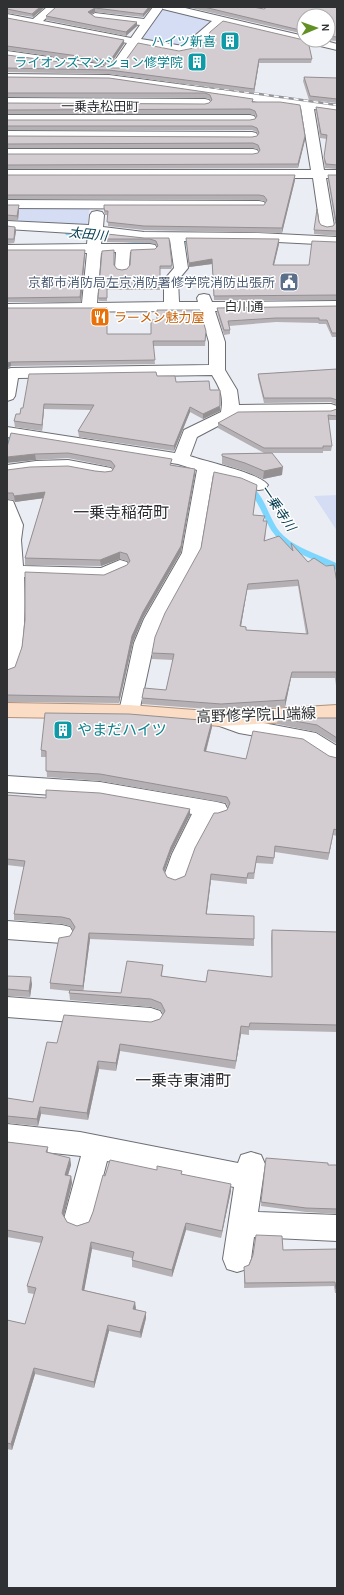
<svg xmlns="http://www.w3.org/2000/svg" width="344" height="1595" font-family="Karla,'Noto Sans JP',sans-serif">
<rect width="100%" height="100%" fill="#ebedf4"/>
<path fill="#d5ddf5" d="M 166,9 L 213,20 L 214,22 L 186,47 L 144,41 L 141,38 L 160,10 Z
M 7,205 L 90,205 L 87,228 L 7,224 Z
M 337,495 L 337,531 L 314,496 Z"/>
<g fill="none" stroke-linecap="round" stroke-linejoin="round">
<path stroke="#7cd6fd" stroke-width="6" d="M 7,438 L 19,440
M 249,487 C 262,499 265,515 274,529 C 288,550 316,556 337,567"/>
<path fill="#7cd6fd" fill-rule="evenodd" d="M 71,228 L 142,236 L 201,237 L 206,238 L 208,241 L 206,244 L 201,245 L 142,244 L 66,235 L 64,232 L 66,229 Z"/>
<defs>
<path id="minor" d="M 47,7 L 58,7 L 43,21 L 131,38 L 140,25 L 95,19 L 90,16 L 95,13 L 144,19 L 153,7 L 181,7 L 304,36 L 304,40 L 322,40 L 337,44 L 337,50 L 223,23 L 190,51 L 179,53 L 137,45 L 119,71 L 111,71 L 109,69 L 127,43 L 7,20 L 7,14 L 33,19 ZM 163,8 L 163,9 L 212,21 L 183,46 L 141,39 Z
M 250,7 L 271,7 L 264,11 L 251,9 Z
M 7,51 L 99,64 L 103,65 L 105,67 L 103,69 L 99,70 L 7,57 Z
M 7,74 L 109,75 L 337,105 L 337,113 L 314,109 L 324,170 L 337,170 L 337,178 L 326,178 L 334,226 L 332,229 L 327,230 L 322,229 L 320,226 L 313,178 L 7,178 L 7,170 L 311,170 L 301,108 L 109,81 L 7,80 Z
M 7,98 L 205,99 L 209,100 L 211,103 L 209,106 L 205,107 L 7,106 Z
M 7,115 L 250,115 L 254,116 L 256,119 L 254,122 L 250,123 L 7,123 Z
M 7,131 L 252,132 L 256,133 L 258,136 L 256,139 L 252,140 L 7,139 Z
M 7,149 L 253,149 L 257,150 L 259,153 L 257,156 L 253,157 L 7,157 Z
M 7,200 L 259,201 L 264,202 L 266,205 L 264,208 L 259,209 L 7,208 Z
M 97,211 L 102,212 L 104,215 L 103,227 L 144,232 L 258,233 L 337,237 L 337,245 L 258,241 L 184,241 L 188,268 L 178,280 L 179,302 L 198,302 L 197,298 L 199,295 L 204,294 L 209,295 L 212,302 L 337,301 L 337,309 L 215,311 L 225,342 L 225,370 L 237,390 L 239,405 L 331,404 L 337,406 L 337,412 L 331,414 L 237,415 L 235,417 L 197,437 L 190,456 C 206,462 260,473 268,485 L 265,489 L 259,490 L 253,489 L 241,483 L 213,475 L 200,553 L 164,619 L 154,643 L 139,712 L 136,717 L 129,719 L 122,717 L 119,712 L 134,643 L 144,619 L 182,553 L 197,470 L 178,464 L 7,437 L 7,427 L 175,453 L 184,430 L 221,412 C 224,396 220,388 212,375 L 18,378 L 15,396 L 13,399 L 7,401 L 7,369 L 11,368 L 209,365 L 209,342 L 200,311 L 7,312 L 7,304 L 82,303 L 87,253 L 7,253 L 7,245 L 87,244 L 88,234 L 7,229 L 7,221 L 89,225 L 90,215 L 92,212 ZM 102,235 L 144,240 L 170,240 L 174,268 L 164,280 L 164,302 L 97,303 L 101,253 L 116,252 L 115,268 L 117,271 L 122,272 L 127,271 L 129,268 L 130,252 L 155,251 L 157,248 L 155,245 L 150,244 L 101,244 Z
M 68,460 L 111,468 L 114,472 L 111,476 C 97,479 82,472 69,470 C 48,468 27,472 7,475 L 7,465 L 36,461 Z
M 7,500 L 13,501 L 23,525 L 21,540 L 23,566 L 101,568 L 120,560 L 127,562 L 129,566 L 127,570 L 104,580 L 24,577 C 25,600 26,654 14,673 L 7,675 Z
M 221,712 L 242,719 L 316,733 L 337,746 L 337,763 L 329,761 L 303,744 L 239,733 L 214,724 L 211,719 L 214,714 Z
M 7,776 L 100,782 L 217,802 L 225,804 L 228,810 L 225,816 L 217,818 L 213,817 L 194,854 L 184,882 L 176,885 L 168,882 L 164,876 L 172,854 L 192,814 L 100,798 L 7,792 Z
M 7,921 L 62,925 L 70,927 L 74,934 L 70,941 L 62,943 L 7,939 Z
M 7,997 L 151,1008 L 160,1011 L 164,1018 L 160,1025 L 151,1028 L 7,1017 Z
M 7,1124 L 80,1132 L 238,1163 L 241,1155 L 251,1152 L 261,1155 L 265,1164 L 258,1212 L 337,1215 L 337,1241 L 254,1237 L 251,1259 L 247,1269 L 237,1272 L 227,1269 L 223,1259 L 234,1187 L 107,1161 L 92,1219 L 88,1228 L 78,1232 L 68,1228 L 64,1219 L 81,1156 L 7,1148 Z"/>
<path id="major" d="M 7,703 L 129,705 L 221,712 L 337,705 L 337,719 L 221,726 L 129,719 L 7,717 Z"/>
</defs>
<use href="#minor" stroke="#6d6f75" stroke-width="2"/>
<use href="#major" stroke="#b29179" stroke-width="2"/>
<use href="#minor" fill="#fff" fill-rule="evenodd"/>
<use href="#major" fill="#fbdcc5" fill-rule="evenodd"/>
<defs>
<path id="rail" d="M 155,79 L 337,105"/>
</defs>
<use href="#rail" stroke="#94959a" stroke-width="2.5"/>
<use href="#rail" stroke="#fff" stroke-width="1.5" stroke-dasharray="5" stroke-linecap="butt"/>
</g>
<path fill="#b5b0b4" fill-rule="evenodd" d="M 7,7 L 45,7 L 33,17 L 7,13 Z
M 56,7 L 152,7 L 143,17 L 95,12 L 91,14 L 95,17 L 137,26 L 126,36 L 46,20 L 46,16 Z
M 187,7 L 253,7 L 264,9 L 337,7 L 337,41 L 326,40 L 328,40 L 328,16 L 304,16 L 304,34 Z
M 7,18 L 124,40 L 124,44 L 109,66 L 111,68 L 120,68 L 179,51 L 312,59 L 311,63 L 259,63 L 254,93 L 109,74 L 7,72 L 7,55 L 99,67 L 104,66 L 105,65 L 104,64 L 99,63 L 7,50 Z
M 7,77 L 109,78 L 253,99 L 252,102 L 305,136 L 305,140 L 298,168 L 7,169 L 7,154 L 253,154 L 258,153 L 259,151 L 258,149 L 253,148 L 7,148 L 7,136 L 252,137 L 257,136 L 258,134 L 257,132 L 252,130 L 7,130 L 7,120 L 250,120 L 255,119 L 256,117 L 255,115 L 250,114 L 7,114 L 7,103 L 205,104 L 209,103 L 211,101 L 210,99 L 205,98 L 7,97 Z
M 304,77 L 337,78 L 337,103 L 309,100 L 303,81 Z
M 316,107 L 337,110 L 337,169 L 325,168 L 324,161 L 327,139 L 320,138 L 316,111 Z
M 7,175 L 295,175 L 295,180 L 282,233 L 144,230 L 108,226 L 108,215 L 105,215 L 104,212 L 104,205 L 264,205 L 266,203 L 264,201 L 259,200 L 7,199 Z
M 328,175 L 337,175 L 337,236 L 314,234 L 314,230 L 319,222 L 321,225 L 327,227 L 333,226 L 335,223 L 328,180 Z
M 7,205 L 19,205 L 19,210 L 18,220 L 7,220 Z
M 7,226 L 16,231 L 14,243 L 7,244 Z
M 107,234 L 144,238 L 169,238 L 172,268 L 171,269 L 160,269 L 160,290 L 107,290 L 107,301 L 99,301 L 98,298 L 114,266 L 117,269 L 122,270 L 127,269 L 155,249 L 157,247 L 156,244 L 150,243 L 107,242 Z
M 186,238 L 279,244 L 274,265 L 309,265 L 337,242 L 337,300 L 214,300 L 212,264 L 189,267 L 186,242 Z
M 7,250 L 85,250 L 85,254 L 81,302 L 7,302 Z
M 337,306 L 337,337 L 332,337 L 326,324 L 319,324 L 318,323 L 276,322 L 229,326 L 230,330 L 230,334 L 224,335 L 217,312 L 217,308 Z
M 7,308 L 107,334 L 151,334 L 206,331 L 205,346 L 153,346 L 155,364 L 11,366 L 7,368 Z
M 337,369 L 337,405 L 331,402 L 264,403 L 258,378 L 258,374 Z
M 157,376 L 176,382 L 210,390 L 220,411 L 203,419 L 190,412 L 174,451 L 79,437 L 78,431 L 91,410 L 44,409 L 42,431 L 15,427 L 14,421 L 20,414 L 23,408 Z
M 337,409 L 337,420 L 328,420 L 332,446 L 331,451 L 323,451 L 323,453 L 272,453 L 282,475 L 263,479 L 245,471 L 222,464 L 222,454 L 264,453 L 218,428 L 218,423 L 331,411 Z
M 11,433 L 172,465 L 195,469 L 195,475 L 181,552 L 143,618 L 133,642 L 119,703 L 7,702 L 7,670 L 15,667 L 104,575 L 127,565 L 129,563 L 127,561 L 120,559 L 101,566 L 25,565 L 25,558 L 43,498 L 15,502 L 13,500 L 7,499 L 7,470 L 95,471 L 105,472 L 112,471 L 113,469 L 111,467 L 68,458 L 36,460 L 8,446 Z
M 257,485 L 253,515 L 264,521 L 266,527 L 265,541 L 291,549 L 291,543 L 308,562 L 337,583 L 337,693 L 335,678 L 291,678 L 285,707 L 221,710 L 142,704 L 142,698 L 166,690 L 173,660 L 152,659 L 152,653 ZM 298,586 L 306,634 L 246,630 L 241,626 L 247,590 Z
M 278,718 L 337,718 L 337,744 L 316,732 L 277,724 Z
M 212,721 L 212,727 L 206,752 L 246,759 L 329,756 L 337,758 L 337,836 L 333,835 L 328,860 L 275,852 L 273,864 L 256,863 L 254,879 L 247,879 L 247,884 L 211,880 L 206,914 L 254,939 L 254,946 L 90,939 L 83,991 L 121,993 L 163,965 L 162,976 L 206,982 L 272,977 L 271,938 L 272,930 L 337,932 L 337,1032 L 249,1030 L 249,1035 L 241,1034 L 235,1069 L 120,1051 L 116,1071 L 99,1069 L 88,1120 L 41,1114 L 38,1126 L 7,1123 L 7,1098 L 33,1102 L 57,1043 L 151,1022 L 160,1019 L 163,1014 L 161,1010 L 151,1007 L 70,1000 L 69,991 L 50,989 L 50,983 L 70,936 L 73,930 L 70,926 L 62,924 L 14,920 L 14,914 L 24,867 L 7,865 L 7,795 L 190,809 L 190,815 L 171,853 L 164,872 L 167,877 L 175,880 L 185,876 L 218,813 L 227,810 L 228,807 L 226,803 L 100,781 L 47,777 L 46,757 L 41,757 L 41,750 Z
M 7,976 L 32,984 L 30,997 L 7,996 Z
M 7,1142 L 48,1147 L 48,1153 L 70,1158 L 71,1165 L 68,1175 L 71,1176 L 72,1183 L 64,1216 L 67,1222 L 77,1226 L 89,1222 L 93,1212 L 105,1176 L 157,1170 L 182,1174 L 231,1191 L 221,1238 L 186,1230 L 172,1277 L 132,1267 L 132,1258 L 92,1249 L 84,1290 L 135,1302 L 135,1310 L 146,1318 L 141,1338 L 109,1331 L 94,1388 L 35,1374 L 12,1450 L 7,1449 L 7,1320 L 25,1324 L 34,1294 L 28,1293 L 27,1286 L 41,1243 L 7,1237 Z
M 266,1158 L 328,1165 L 337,1165 L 337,1214 L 306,1212 L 261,1206 Z
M 337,1249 L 337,1293 L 335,1293 L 334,1286 L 244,1288 L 244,1267 L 283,1250 Z"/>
<path fill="#949092" d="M 40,7 L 45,7 L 33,17 L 32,14 Z
M 149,7 L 152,7 L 143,17 L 143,14 Z
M 95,8 L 95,12 L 89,15 L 88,12 Z
M 137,22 L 137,26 L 126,36 L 126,32 Z
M 124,40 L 124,44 L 108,68 L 108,64 Z
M 259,59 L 259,63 L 254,93 L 254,89 Z
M 305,136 L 305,140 L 298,168 L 298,164 Z
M 295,175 L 295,180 L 282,233 L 282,228 Z
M 19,205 L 19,210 L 18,220 L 17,216 Z
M 15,227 L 16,231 L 14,243 L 14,239 Z
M 279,239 L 279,244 L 273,269 L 273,265 Z
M 85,250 L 85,254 L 81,302 L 80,297 Z
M 212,259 L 212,264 L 189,267 L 189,263 Z
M 11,362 L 11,366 L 7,368 L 7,363 Z
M 44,404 L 44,409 L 42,431 L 42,425 Z
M 220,406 L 220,411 L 203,419 L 203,414 Z
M 190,407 L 190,412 L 174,451 L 174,446 Z
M 35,454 L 36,460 L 7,463 L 7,457 Z
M 283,467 L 282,475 L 263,479 L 264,471 Z
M 195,469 L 195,475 L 181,552 L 143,618 L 133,642 L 119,703 L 119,697 L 132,636 Z
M 45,492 L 45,498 L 15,502 L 14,496 Z
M 120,552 L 120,559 L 101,566 L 100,560 Z
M 248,584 L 240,632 L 240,626 Z
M 292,672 L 291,678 L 285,707 L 285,700 Z
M 212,721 L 212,727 L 204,758 L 204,751 Z
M 190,809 L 190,815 L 171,853 L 163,875 L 163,869 L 171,847 Z
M 334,829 L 333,835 L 328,860 L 329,853 Z
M 211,874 L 211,880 L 206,920 L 206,914 Z
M 89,933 L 90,939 L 83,992 L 83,986 Z
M 31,977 L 32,984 L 30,997 L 29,991 Z
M 241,1026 L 241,1034 L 235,1069 L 236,1061 Z
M 120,1044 L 120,1051 L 116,1071 L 116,1063 Z
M 98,1061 L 99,1069 L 88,1120 L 87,1113 Z
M 40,1107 L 41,1114 L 38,1126 L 37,1119 Z
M 70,1158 L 71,1165 L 66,1182 L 65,1175 Z
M 71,1176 L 72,1183 L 63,1220 L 62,1213 Z
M 231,1184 L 231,1191 L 221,1238 L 222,1231 Z
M 186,1223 L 186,1230 L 172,1277 L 172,1270 Z
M 91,1242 L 92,1249 L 83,1297 L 82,1290 Z
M 135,1302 L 136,1308 L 134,1316 L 133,1309 Z
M 146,1312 L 146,1318 L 141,1338 L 140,1332 Z
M 108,1325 L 109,1331 L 94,1388 L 94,1382 Z
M 34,1368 L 35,1374 L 12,1450 L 11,1444 Z"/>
<path fill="#d3cdd1" stroke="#949092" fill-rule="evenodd" d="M 7,7 L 40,7 L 32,14 L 7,9 Z
M 56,7 L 149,7 L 143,14 L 95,8 L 88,12 L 95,17 L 137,22 L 126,32 L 46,16 Z
M 204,7 L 253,7 L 264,9 L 267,7 L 337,7 L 337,37 L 328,36 L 328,16 L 304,16 L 304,31 Z
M 7,18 L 124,40 L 108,64 L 111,68 L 120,68 L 138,43 L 179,51 L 194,48 L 195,45 L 198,45 L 199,41 L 206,42 L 210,32 L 223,21 L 308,41 L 312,59 L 259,59 L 254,89 L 109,70 L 7,68 L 7,55 L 99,67 L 104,66 L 106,63 L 104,60 L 99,59 L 7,46 Z
M 7,77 L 109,78 L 253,99 L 252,102 L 280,102 L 300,105 L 305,136 L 298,164 L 7,165 L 7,154 L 253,154 L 258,153 L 260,150 L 258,145 L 253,143 L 7,144 L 7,136 L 252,137 L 257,136 L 259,133 L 257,128 L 252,126 L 7,126 L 7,120 L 250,120 L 255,119 L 257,116 L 255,111 L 250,109 L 7,110 L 7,103 L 205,104 L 209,103 L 212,100 L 210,95 L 205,93 L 7,93 Z
M 304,77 L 337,78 L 337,99 L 310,96 Z
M 316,107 L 337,110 L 337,165 L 326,164 L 324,157 L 327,135 L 321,134 Z
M 7,175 L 295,175 L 282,228 L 144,226 L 107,222 L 108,211 L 105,211 L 104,208 L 104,205 L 264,205 L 267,200 L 264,196 L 259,195 L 7,195 Z
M 328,175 L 337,175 L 337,231 L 314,230 L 317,209 L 319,222 L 321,225 L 327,227 L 333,226 L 336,222 Z
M 7,205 L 19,205 L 17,216 L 7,215 Z
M 7,226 L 15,227 L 14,239 L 7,239 Z
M 107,234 L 144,238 L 169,238 L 172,264 L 171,266 L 160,266 L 160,287 L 107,287 L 107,298 L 98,298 L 102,251 L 114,250 L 114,265 L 117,269 L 122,270 L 127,269 L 130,265 L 131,250 L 155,249 L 158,246 L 156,241 L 150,239 L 107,239 Z
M 186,238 L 279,239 L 273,265 L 309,265 L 312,241 L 337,242 L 337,295 L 214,296 L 212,259 L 189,263 Z
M 7,250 L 85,250 L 80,297 L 7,298 Z
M 337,306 L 337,333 L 332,333 L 327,320 L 319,320 L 319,318 L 276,318 L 228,321 L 230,330 L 224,330 L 217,308 Z
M 7,308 L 107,308 L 107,334 L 151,334 L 151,320 L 157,320 L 157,310 L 200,310 L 206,331 L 205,341 L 153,341 L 155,360 L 11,362 L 7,363 Z
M 337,369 L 337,400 L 331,398 L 264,398 L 258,374 Z
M 156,372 L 157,376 L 175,376 L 176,382 L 209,381 L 210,390 L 220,390 L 220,406 L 203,414 L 190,407 L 174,446 L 78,431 L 94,405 L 44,404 L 42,425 L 14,421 L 16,414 L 20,414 L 21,408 L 23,408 L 29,374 Z
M 337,409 L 337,416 L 328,415 L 332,446 L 323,446 L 323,448 L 264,448 L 218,423 L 238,412 L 331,411 Z
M 11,433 L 172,459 L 170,465 L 195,469 L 181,546 L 143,612 L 132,636 L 119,697 L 7,695 L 7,670 L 15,667 L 22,647 L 25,620 L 25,572 L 104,575 L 127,565 L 130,561 L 127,554 L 120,552 L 100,560 L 25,558 L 45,492 L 14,496 L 13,493 L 7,493 L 7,470 L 30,467 L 68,466 L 95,471 L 105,472 L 112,471 L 115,466 L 111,461 L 68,453 L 35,454 L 7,457 L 7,447 Z
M 272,453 L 283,467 L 264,471 L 245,463 L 222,456 L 222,454 Z
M 214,472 L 241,478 L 257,485 L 253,515 L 265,516 L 263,521 L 267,521 L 264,541 L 279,536 L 293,551 L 291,543 L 308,562 L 314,558 L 326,566 L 334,565 L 337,583 L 337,682 L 336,672 L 292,672 L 285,700 L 221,704 L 142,698 L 144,688 L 166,690 L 174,654 L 152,653 L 155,637 L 165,613 L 201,548 ZM 298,580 L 308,634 L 246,630 L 246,627 L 240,626 L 248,584 Z
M 45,713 L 129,714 L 212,721 L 204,751 L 246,759 L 253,731 L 303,739 L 329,756 L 337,758 L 337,830 L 334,829 L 329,853 L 275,846 L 274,858 L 257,856 L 254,873 L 248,873 L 247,878 L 211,874 L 206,914 L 254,916 L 254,939 L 89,933 L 83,986 L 50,983 L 59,938 L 70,936 L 75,927 L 70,919 L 62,917 L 14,914 L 25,861 L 7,859 L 7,795 L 46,798 L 46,790 L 100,793 L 190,809 L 171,847 L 163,869 L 167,877 L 175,880 L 185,876 L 195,848 L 214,813 L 218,813 L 227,810 L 230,803 L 227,797 L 100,774 L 46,771 L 46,751 L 41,750 Z
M 304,716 L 304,718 L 337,718 L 337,738 L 317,725 L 278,718 Z
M 272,930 L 337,932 L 337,1025 L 250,1023 L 249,1027 L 241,1026 L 236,1061 L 120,1044 L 116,1063 L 98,1061 L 87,1113 L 40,1107 L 37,1119 L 7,1116 L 7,1098 L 33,1102 L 47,1042 L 57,1043 L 64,1015 L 151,1022 L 160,1019 L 165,1011 L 161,1003 L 151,999 L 69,993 L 70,990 L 121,993 L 127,961 L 163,965 L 161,976 L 206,982 L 208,970 L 272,977 Z
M 7,976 L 31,977 L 29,991 L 7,989 Z
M 7,1142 L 48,1147 L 46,1152 L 70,1158 L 65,1175 L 71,1176 L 62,1213 L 67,1222 L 77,1226 L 89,1222 L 93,1212 L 103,1175 L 105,1176 L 110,1160 L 157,1170 L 157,1166 L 182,1171 L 181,1174 L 231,1184 L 222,1231 L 186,1223 L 172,1270 L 132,1260 L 134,1252 L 91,1242 L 82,1290 L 135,1302 L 133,1309 L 146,1312 L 140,1332 L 108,1325 L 94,1382 L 34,1368 L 11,1444 L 7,1443 L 7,1320 L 25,1324 L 36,1288 L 27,1286 L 43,1237 L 7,1230 Z
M 266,1158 L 328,1163 L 328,1165 L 337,1165 L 337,1209 L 306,1208 L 261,1202 Z
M 256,1235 L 282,1236 L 283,1250 L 337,1249 L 337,1289 L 336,1289 L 335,1282 L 245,1283 L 244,1267 L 249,1265 L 253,1255 Z"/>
<defs>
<symbol id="building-square" viewBox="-11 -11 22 22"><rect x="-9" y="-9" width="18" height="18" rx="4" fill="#0f9aa8" stroke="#fff"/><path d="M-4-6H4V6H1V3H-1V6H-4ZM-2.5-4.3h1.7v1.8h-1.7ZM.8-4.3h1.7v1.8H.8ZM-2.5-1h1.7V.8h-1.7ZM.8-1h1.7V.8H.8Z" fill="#fff"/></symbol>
<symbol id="civic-square" viewBox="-11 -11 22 22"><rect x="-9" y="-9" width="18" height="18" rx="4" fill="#5c6f8a" stroke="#fff"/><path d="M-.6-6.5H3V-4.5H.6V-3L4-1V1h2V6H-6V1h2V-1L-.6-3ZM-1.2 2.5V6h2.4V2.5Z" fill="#fff"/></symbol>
<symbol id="restaurant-square" viewBox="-11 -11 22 22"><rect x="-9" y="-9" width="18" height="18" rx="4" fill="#e8710a" stroke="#fff"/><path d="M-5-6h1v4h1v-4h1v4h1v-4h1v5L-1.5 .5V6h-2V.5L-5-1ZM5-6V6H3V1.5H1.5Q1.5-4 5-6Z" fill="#fff"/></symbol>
</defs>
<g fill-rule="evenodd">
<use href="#building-square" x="219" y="30" width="22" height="22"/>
<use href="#building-square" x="186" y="51" width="22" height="22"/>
<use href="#civic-square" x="278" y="271" width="22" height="22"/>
<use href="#restaurant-square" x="89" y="306" width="22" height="22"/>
<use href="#building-square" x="52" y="719" width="22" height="22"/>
</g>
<g text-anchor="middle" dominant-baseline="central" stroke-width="3" stroke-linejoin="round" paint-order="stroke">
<g font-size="13" fill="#0d838f" stroke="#fff" text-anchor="end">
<text x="216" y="41">ハイツ新喜</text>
<text x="183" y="62">ライオンズマンション修学院</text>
</g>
<g font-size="13" fill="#2c2e33" stroke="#fff">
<text x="100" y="106">一乗寺松田町</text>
</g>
<g font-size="13" font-style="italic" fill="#003a4d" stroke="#fff">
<text transform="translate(88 234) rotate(6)">太田川</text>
<text transform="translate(278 508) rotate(56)">一乗寺川</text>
</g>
<g font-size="13" fill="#4e5e75" stroke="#fff" text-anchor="end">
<text x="275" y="282">京都市消防局左京消防署修学院消防出張所</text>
</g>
<g font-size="13" fill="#303133" stroke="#fff">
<text x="244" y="306">白川通</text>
</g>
<g font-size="13" fill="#c56008" stroke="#fff" text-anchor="start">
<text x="114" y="317">ラーメン魅力屋</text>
</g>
<g font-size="15" fill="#303133" stroke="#fff">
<text transform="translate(256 715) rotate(-2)">高野修学院山端線</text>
</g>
<g font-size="15" fill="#0d838f" stroke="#fff" text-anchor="start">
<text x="77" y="730">やまだハイツ</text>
</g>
<g font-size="16" fill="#2c2e33" stroke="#fff">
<text x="121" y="512">一乗寺稲荷町</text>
<text x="183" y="1080">一乗寺東浦町</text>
</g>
</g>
<rect width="344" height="1595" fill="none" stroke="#303133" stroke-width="16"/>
<g transform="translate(316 28) rotate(88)"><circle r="19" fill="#ffffff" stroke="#acadad"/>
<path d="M0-3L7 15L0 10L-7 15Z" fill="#639024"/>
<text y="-6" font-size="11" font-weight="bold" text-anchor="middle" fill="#303133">N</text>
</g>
</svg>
